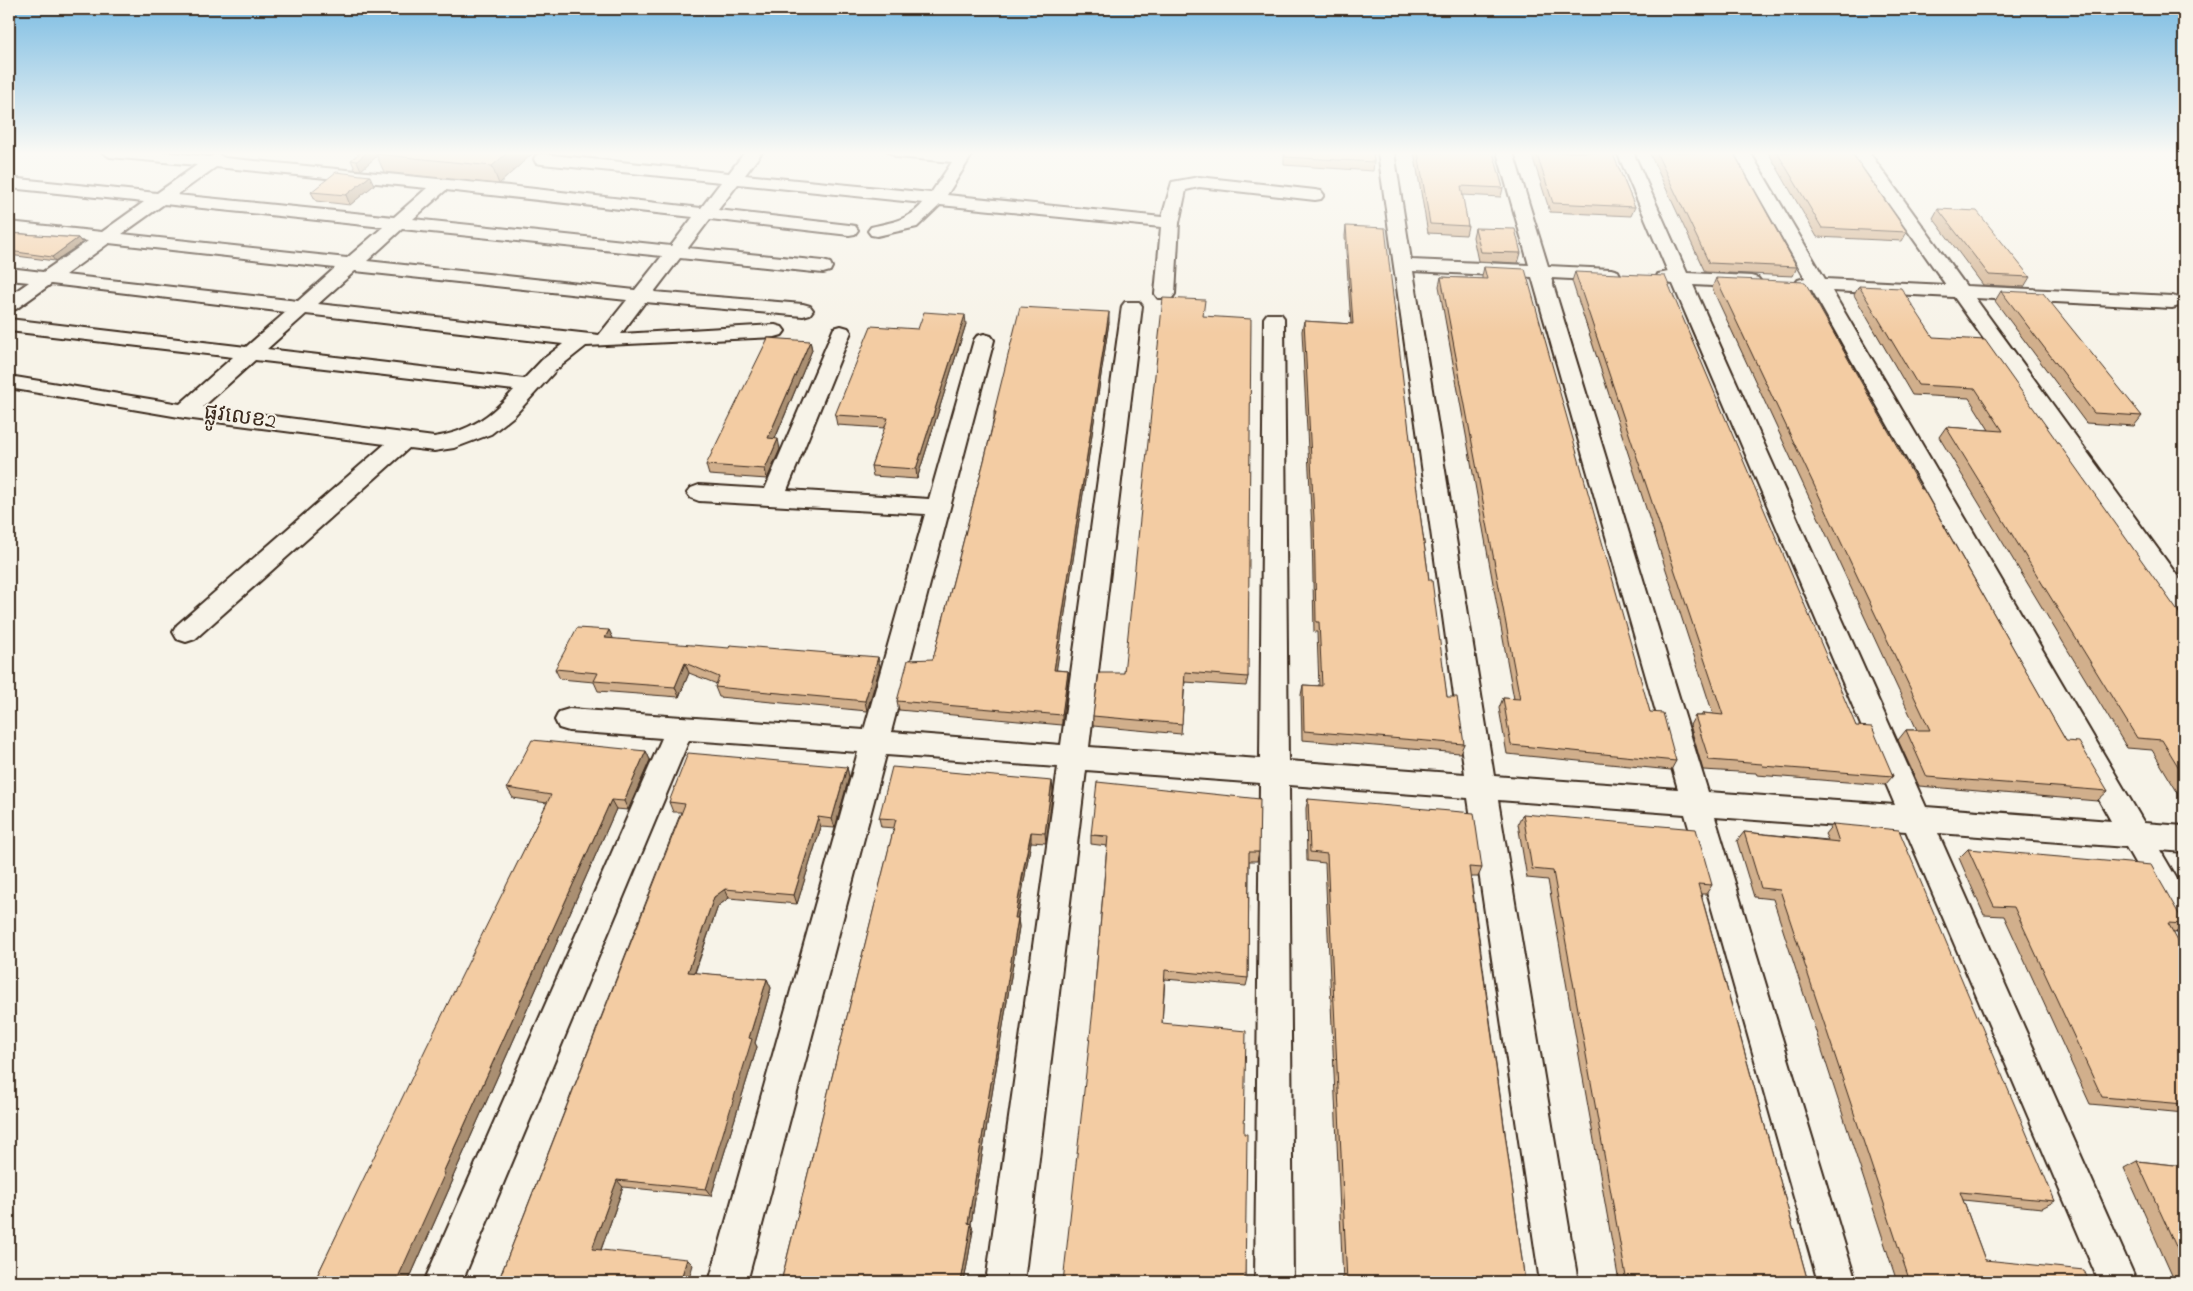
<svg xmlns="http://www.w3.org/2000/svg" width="2193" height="1291" font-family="'Indie Flower','Noto Sans Khmer',sans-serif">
<rect width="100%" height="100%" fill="#f7f3e8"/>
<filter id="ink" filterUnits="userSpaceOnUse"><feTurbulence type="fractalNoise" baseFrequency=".02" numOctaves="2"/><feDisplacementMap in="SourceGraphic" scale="10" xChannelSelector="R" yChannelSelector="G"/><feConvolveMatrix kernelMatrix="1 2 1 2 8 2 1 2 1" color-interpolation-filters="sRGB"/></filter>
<g filter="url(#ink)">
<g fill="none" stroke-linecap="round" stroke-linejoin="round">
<defs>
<path id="minor" d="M 102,152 L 164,152 L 209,157 L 217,154 L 225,158 L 509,186 L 701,208 L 721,182 L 542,164 L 536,163 L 534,159 L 536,155 L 542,154 L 729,173 L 745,152 L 762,152 L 745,175 L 931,193 L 952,162 L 897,157 L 889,152 L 974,152 L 947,195 L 1162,217 L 1172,182 L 1199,177 L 1315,190 L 1321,191 L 1324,195 L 1321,199 L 1315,200 L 1199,187 L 1186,190 L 1179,223 L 1175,294 L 1172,298 L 1158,298 L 1155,294 L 1161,227 L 940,205 L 917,227 L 877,236 L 871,235 L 868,231 L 871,227 C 892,222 908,221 923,203 L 738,184 L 718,210 L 849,225 L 855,226 L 858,230 L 855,234 L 849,235 L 710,219 L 688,248 L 823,261 L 830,263 L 832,267 L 830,271 L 823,273 L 680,258 L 654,292 L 803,304 L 810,306 L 813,310 L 810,314 L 803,316 L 645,302 L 621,334 L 775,325 L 782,327 L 785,331 L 782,335 L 775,337 L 586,346 L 557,369 L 514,416 L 491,434 L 454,448 L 434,451 L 409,448 L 195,639 L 186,642 L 177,639 L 173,632 L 177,625 L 385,444 L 185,418 L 9,388 L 9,376 L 180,404 L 233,357 L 9,331 L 9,319 L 246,347 L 286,312 L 51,284 L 16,309 L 9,311 L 9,296 L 29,282 L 9,280 L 9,268 L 43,272 L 88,241 L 9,232 L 9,222 L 102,232 L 144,202 L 9,188 L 9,178 L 157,193 L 197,165 L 110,157 ZM 216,167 L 427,188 L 394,217 L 177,195 ZM 446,190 L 693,217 L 671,246 L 413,219 ZM 164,204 L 383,227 L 347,258 L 122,234 ZM 402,229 L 662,256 L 635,290 L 367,261 ZM 109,243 L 335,268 L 298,301 L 65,275 ZM 355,271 L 627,300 L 599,335 L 318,304 ZM 306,314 L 563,344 L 542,360 L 524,379 L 267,349 ZM 255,360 L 514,390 C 491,416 469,432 434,437 L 203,407 Z
M 1378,152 L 1394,152 L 1411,260 L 1529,265 L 1497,152 L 1513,152 L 1548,266 L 1611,269 L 1618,271 L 1620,275 L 1618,279 L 1611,281 L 1551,278 L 1708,792 L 1895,805 L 1673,284 L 1658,282 L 1656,278 L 1658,274 L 1668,272 L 1617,152 L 1633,152 L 1687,273 L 1751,276 L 1758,278 L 1761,282 L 1758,286 L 1751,288 L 1693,285 L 1926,807 L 2111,821 L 1812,290 L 1798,288 L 1795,284 L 1798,280 L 1805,278 L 1734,152 L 1750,152 L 1825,279 L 1946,285 L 1852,152 L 1869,152 L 1966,286 L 2172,296 L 2179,298 L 2182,302 L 2179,306 L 2172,308 L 1975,298 L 2184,585 L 2184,612 L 2175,609 L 1954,297 L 1832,291 L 2144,823 L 2184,826 L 2184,852 L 2160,850 L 2184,891 L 2184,934 L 2173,930 L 2126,847 L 1938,833 L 2137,1282 L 2099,1282 L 1906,831 L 1715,817 L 1856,1282 L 1818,1282 L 1685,814 L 1498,800 L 1578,1282 L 1540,1282 L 1468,798 L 1289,785 L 1293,1282 L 1255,1282 L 1260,783 L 1086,770 L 1024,1282 L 986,1282 L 1058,767 L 886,755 L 747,1282 L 709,1282 L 858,752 L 689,740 L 462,1282 L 424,1282 L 662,738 L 569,731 L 559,728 L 555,720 L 559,712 L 569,709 L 864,730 L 925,514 L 699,501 L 691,498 L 687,493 L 691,488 L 699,485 L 765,489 L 834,328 L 841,326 L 848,328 L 851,332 L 787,490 L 929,499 L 974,340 L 977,336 L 984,334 L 991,336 L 994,340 L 891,732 L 1061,745 L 1122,306 L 1125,302 L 1139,302 L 1142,306 L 1089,747 L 1260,759 L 1264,318 L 1267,314 L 1281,314 L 1284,318 L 1288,761 L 1465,774 ZM 1413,271 L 1532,277 L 1678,789 L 1494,776 Z"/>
</defs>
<use href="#minor" stroke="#3b2a1e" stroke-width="4"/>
<use href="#minor" fill="#f7f3e8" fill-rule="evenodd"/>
</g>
<path fill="#d1af8c" stroke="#3b2a1e" d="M 361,152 L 534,152 L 499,184 L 384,172 L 377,156 L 361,170 L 355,169 L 351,160 Z
M 1284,152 L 1373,152 L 1374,162 L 1373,171 L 1284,165 Z
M 1414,152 L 1493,152 L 1503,188 L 1501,197 L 1462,195 L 1468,226 L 1466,235 L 1428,233 Z
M 1531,152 L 1612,152 L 1635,207 L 1631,216 L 1550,212 Z
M 1649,152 L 1733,152 L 1797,267 L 1793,276 L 1705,272 Z
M 1768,152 L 1851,152 L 1907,232 L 1902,241 L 1817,237 Z
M 374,185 L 350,205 L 316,201 L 311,192 Z
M 1938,209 L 2030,277 L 2024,287 L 1983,285 L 1933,218 Z
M 1346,226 L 1410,439 L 1429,580 L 1447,697 L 1464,744 L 1460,753 L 1302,740 L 1301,695 L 1303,685 L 1319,686 L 1317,632 L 1314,632 L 1312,529 L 1302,331 L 1304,321 L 1351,324 L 1345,236 Z
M 1475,228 L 1521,253 L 1518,263 L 1478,261 L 1473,237 Z
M 9,233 L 78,238 L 82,243 L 55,261 L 9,255 Z
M 1484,267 L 1650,712 L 1676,761 L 1671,770 L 1507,754 L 1499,708 L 1503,698 L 1514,699 L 1439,286 L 1441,277 L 1482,279 L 1482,276 Z
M 1575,272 L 1856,726 L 1893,776 L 1885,785 L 1757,775 L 1756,773 L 1703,770 L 1690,725 L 1695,716 L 1701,716 L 1703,713 L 1713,714 L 1572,281 Z
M 1716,278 L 1921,489 L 2066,741 L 2108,791 L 2097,801 L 1919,786 L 1898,740 L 1906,730 L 1917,730 L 1712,288 Z
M 1859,286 L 1933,337 L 2184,620 L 2184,803 L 2152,750 L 2127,748 L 1939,437 L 1946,427 L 1989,430 L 1969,398 L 1912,395 L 1854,295 Z
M 2001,291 L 2142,416 L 2134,426 L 2086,423 L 1995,301 Z
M 1203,316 L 1248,677 L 1246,686 L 1185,682 L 1181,734 L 1093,726 L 1093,716 L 1124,673 Z
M 1109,322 L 1056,670 L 1068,671 L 1068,681 L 1062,725 L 899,710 L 897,701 L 933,659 L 986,453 L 994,418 L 994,412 Z
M 966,324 L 917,479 L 873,476 L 871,466 L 885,428 L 837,425 L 835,415 L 918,329 Z
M 810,341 L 812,350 L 775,439 L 780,449 L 767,479 L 709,475 L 706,465 Z
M 609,630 L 613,639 L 880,667 L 867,711 L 719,697 L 715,687 L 717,684 L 689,673 L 679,697 L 598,691 L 594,682 L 560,679 L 555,669 Z
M 646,751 L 650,760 L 628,810 L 616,809 L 452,1179 L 453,1180 L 408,1282 L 327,1282 L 317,1276 L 547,803 L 513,798 L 507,788 Z
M 847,767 L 849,777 L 835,828 L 821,827 L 797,904 L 729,898 L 718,906 L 695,973 L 767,979 L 771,988 L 755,1043 L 757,1047 L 711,1196 L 623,1187 L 601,1250 L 693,1265 L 498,1282 L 681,812 L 673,812 L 669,802 Z
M 1053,791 L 1046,843 L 1031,842 L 1025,875 L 1018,918 L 1019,927 L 971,1224 L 973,1230 L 964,1282 L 781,1282 L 894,828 L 881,827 L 879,818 Z
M 1308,799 L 1482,868 L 1478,877 L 1471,877 L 1525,1282 L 1343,1282 L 1325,863 L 1307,861 L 1306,808 Z
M 1523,814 L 1712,885 L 1706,894 L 1701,894 L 1808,1282 L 1619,1282 L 1548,880 L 1527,878 L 1518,824 Z
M 1833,824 L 2055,1201 L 2042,1208 L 1963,1200 L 1985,1260 L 2089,1282 L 1897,1282 L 1773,899 L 1754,897 L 1737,841 L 1744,832 L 1828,840 L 1825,834 Z
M 1091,835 L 1259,852 L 1257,861 L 1249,861 L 1248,978 L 1246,986 L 1165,979 L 1162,1023 L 1244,1134 L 1245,1282 L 1093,1009 L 1107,846 L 1091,844 Z
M 1968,849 L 2184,923 L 2184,926 L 2175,933 L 2173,933 L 2184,952 L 2184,1113 L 2090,1104 L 2004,916 L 1984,915 L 1959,858 Z
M 2137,1161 L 2184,1166 L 2184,1282 L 2175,1282 L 2124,1168 Z"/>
<path fill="#aa8f72" stroke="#3b2a1e" d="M 367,152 L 382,152 L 376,154 L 377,156 L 361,170 L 357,161 Z
M 508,152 L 534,152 L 499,184 L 492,166 Z
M 370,176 L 374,185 L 350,205 L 346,195 Z
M 78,238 L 82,243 L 55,261 L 52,257 Z
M 1109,312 L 1109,322 L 1055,680 L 1054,670 Z
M 965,315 L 966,324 L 917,479 L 916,469 Z
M 810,341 L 812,350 L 771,448 L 768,438 Z
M 778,439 L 780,449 L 767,479 L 765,469 Z
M 609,630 L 614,640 L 605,638 Z
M 878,657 L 880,667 L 867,711 L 865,701 Z
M 685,663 L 689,673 L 679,697 L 675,687 Z
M 1068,671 L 1068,681 L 1062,725 L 1062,715 Z
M 646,751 L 650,760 L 628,810 L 624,801 Z
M 847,767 L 849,777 L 835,828 L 832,819 Z
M 1052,781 L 1053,791 L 1046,843 L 1045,833 Z
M 611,800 L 616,809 L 452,1179 L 453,1180 L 408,1282 L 396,1282 L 443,1173 Z
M 818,817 L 821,827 L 797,904 L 794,895 Z
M 1031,832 L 1031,842 L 1016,926 L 1015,918 Z
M 725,889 L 729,898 L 718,906 L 692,980 L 688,972 L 714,897 Z
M 1018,918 L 1019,927 L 970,1230 L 968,1223 Z
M 767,979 L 771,988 L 755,1043 L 757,1047 L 711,1196 L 706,1189 L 749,1038 Z
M 617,1180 L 623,1187 L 599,1255 L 592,1249 Z
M 971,1224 L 973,1230 L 964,1282 L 961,1282 Z
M 687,1259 L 693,1265 L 688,1282 L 680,1282 Z"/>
<path fill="#f3cca3" stroke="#3b2a1e" d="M 361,152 L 367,152 L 357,161 L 351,160 Z
M 378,152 L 508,152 L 492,166 L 376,154 Z
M 1285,152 L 1373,152 L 1374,162 L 1285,157 Z
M 1418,152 L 1493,152 L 1503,188 L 1461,186 L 1468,226 L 1430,224 Z
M 1536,152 L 1612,152 L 1635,207 L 1553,203 Z
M 1656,152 L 1733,152 L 1797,267 L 1709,263 Z
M 1777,152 L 1851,152 L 1907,232 L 1822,228 Z
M 336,172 L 370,176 L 346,195 L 311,192 Z
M 1938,209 L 1977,211 L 2030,277 L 1989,275 Z
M 1346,226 L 1385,228 L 1410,439 L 1429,580 L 1432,580 L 1447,697 L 1457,697 L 1464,744 L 1304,731 L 1303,685 L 1322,686 L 1319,622 L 1316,622 L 1314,519 L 1304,321 L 1353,324 Z
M 1475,228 L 1515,229 L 1521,253 L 1481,252 Z
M 9,233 L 78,238 L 52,257 L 9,251 Z
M 1484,267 L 1525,269 L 1650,712 L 1663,713 L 1676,761 L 1511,745 L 1503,698 L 1520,699 L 1441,277 L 1487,279 Z
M 1575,272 L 1665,276 L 1856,726 L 1872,727 L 1893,776 L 1763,766 L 1762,764 L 1709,760 L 1695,716 L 1704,716 L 1703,713 L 1723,715 Z
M 1716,278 L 1805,282 L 1921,489 L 1923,489 L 2066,741 L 2079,742 L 2108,791 L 1927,777 L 1906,730 L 1930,730 Z
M 1859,286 L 1901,288 L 1933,337 L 1985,340 L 2184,620 L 2184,776 L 2162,740 L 2137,738 L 1946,427 L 2003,431 L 1975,388 L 1918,385 Z
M 2001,291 L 2043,293 L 2142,416 L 2094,413 Z
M 1163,298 L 1205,300 L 1203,316 L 1251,319 L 1248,677 L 1185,672 L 1182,724 L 1093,716 L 1099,673 L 1124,673 Z
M 1020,307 L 1109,312 L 1054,670 L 1068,671 L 1062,715 L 897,701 L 908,660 L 933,659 L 986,453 L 996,412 L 994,412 Z
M 924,312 L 965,315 L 916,469 L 871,466 L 888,418 L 835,415 L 871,326 L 918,329 Z
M 768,338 L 810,341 L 768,438 L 778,439 L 765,469 L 706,465 Z
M 577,628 L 609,630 L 605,638 L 729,648 L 730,645 L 878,657 L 865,701 L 715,687 L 719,677 L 685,663 L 675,687 L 594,681 L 598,673 L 555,669 Z
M 532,740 L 646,751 L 624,801 L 611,800 L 443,1173 L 445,1173 L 396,1282 L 370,1282 L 317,1276 L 426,1048 L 551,795 L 507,788 Z
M 688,753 L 847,767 L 832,819 L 818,817 L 794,895 L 725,889 L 714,897 L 688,972 L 767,979 L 749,1038 L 752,1039 L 706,1189 L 617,1180 L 592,1249 L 687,1259 L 680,1282 L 498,1282 L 685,804 L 669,802 Z
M 892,767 L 1052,781 L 1045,833 L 1031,832 L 1024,866 L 1015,918 L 1018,918 L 968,1223 L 971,1224 L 961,1282 L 781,1282 L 896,819 L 879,818 Z
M 1097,782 L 1260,799 L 1259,852 L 1249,852 L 1248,978 L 1165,970 L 1162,1023 L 1246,1031 L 1244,1134 L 1247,1134 L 1245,1282 L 1063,1282 L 1093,1009 L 1108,836 L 1091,835 Z
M 1308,799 L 1474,813 L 1482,868 L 1469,867 L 1525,1282 L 1347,1282 L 1327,854 L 1310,852 Z
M 1523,814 L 1696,829 L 1712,885 L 1698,884 L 1808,1282 L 1627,1282 L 1553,871 L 1532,869 Z
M 1833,824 L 1899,830 L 2055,1201 L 1960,1192 L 1985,1260 L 2084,1270 L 2089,1282 L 1910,1282 L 1780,890 L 1761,888 L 1744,832 L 1839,842 Z
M 1968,849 L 2151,865 L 2184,923 L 2184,924 L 2168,923 L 2184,952 L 2184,1104 L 2102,1097 L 2014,907 L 1994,906 Z
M 2137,1161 L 2184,1166 L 2184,1264 Z"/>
</g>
<linearGradient id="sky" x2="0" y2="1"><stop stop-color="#7dbde3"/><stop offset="0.46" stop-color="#fbfaf5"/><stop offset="1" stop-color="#fbfaf5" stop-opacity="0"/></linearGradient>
<rect width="2193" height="333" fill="url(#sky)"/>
<g text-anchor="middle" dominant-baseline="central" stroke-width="4.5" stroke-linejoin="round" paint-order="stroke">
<g font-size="22" fill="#3b2a1e" stroke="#f7f3e8">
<text transform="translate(240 418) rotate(8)">ផ្លូវលេខ2</text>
</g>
</g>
<rect width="2193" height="1291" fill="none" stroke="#f7f3e8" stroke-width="30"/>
<rect x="15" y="15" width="2163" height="1261" fill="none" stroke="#3b2a1e" stroke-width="2" filter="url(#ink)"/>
</svg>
